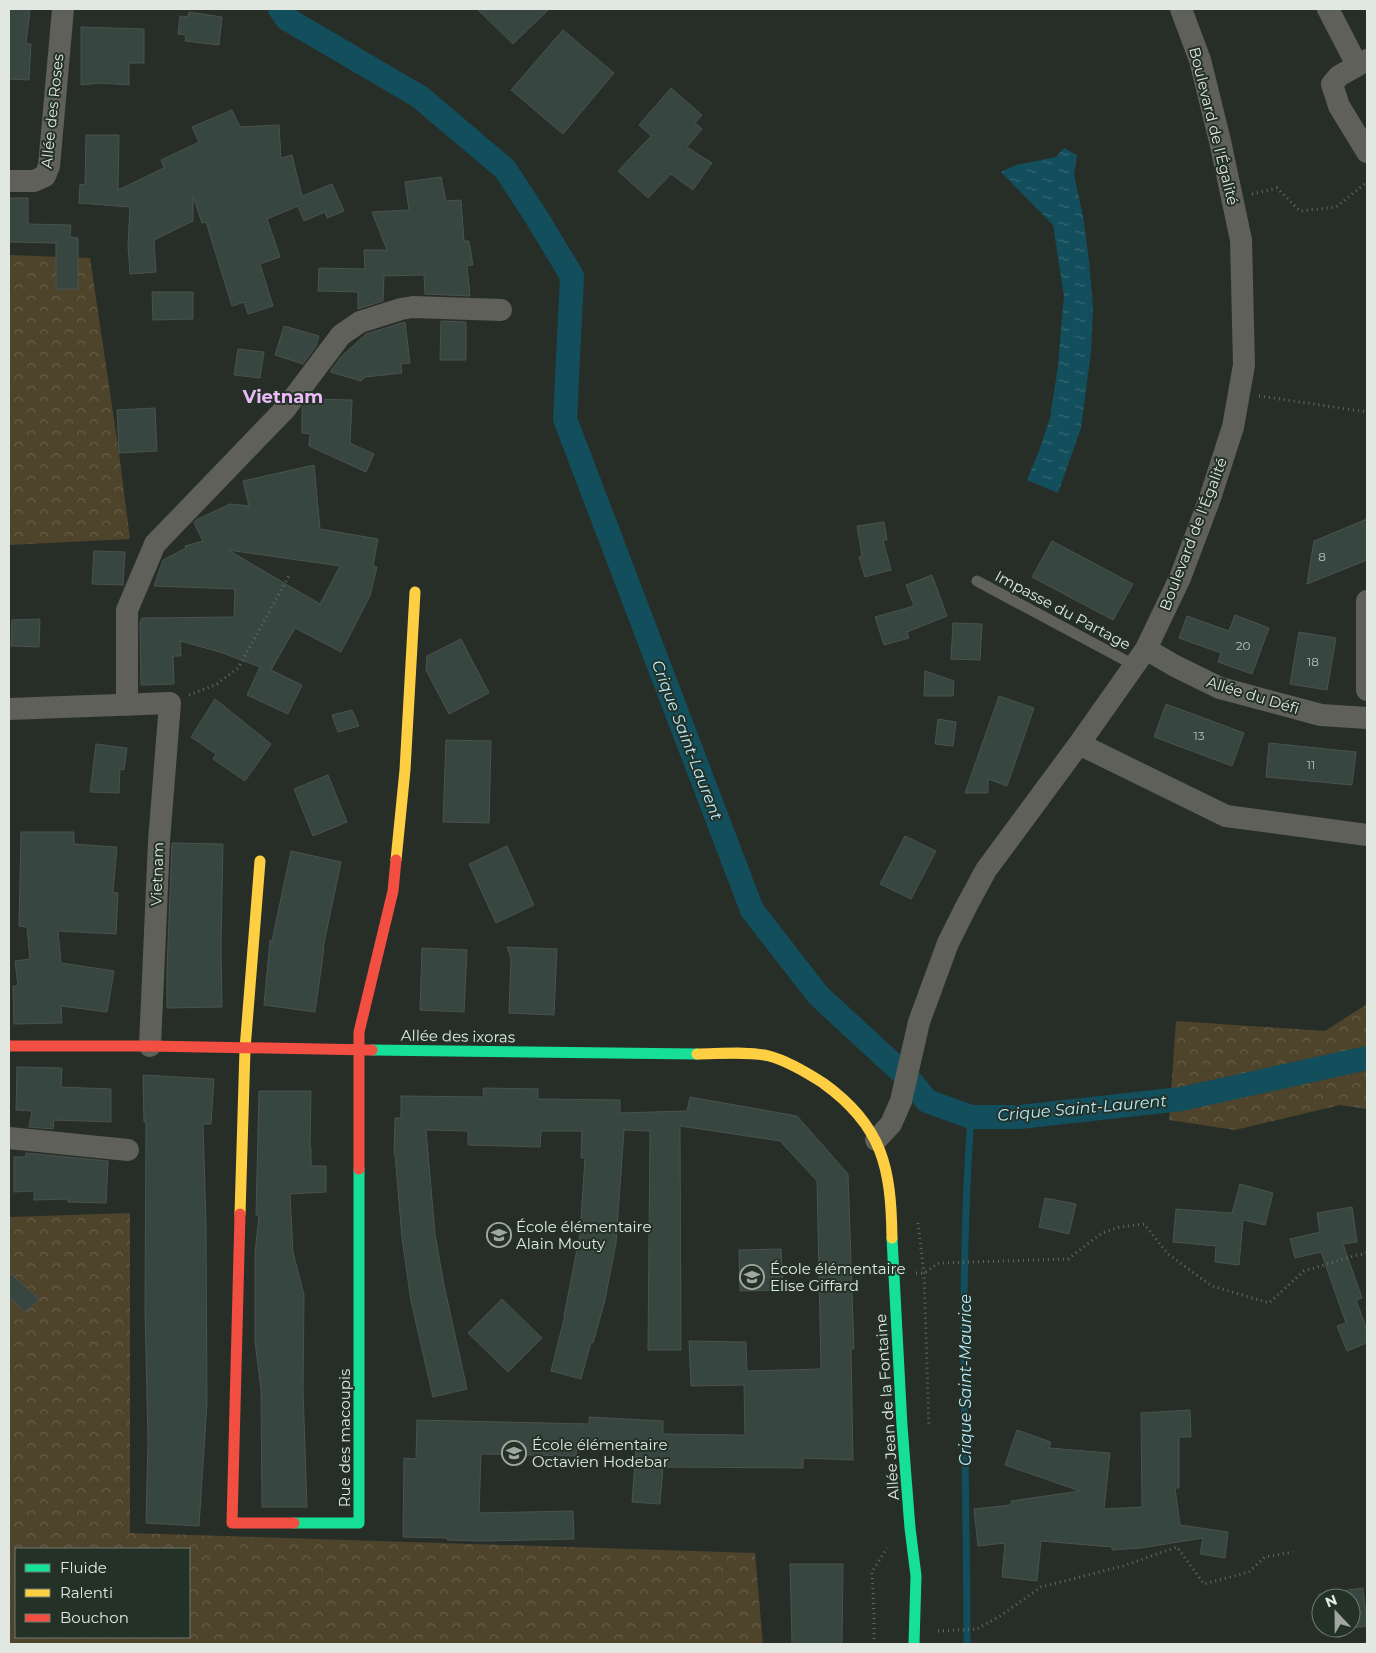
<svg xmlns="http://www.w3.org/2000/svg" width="1376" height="1653" font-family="Montserrat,sans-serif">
<defs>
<pattern id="forest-crowns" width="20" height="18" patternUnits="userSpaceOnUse" patternTransform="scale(1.25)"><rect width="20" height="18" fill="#4e432b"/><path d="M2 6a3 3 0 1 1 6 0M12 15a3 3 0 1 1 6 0" fill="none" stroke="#675e49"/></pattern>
<pattern id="water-ripples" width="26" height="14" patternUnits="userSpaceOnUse" patternTransform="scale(1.25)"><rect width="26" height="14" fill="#134e5c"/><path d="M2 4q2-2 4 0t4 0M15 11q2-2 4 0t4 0" fill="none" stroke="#356873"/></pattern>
</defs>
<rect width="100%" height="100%" fill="#272e28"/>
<path fill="url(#forest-crowns)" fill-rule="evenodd" d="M 9,255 L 90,258 L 119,453 L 130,539 L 9,545 Z
M 1367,1004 L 1367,1109 L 1340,1105 L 1235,1130 L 1169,1120 L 1176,1021 L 1325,1031 Z
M 130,1213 L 130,1533 L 755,1553 L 763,1644 L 9,1644 L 9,1217 ZM 16,1549 L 189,1549 L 189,1637 L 16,1637 Z"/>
<path fill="url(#water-ripples)" d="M 1064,148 L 1077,155 L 1074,175 L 1083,216 L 1089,261 L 1093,306 L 1091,352 L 1081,428 L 1058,493 L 1027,480 L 1039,451 L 1050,418 L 1058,366 L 1064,296 L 1053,225 L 1001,172 L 1016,165 L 1056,157 Z"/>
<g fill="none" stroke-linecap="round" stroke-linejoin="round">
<path stroke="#134e5c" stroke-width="7" d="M 967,1644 C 967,1468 958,1292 971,1117"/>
<path stroke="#134e5c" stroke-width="24" d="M 280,9 L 287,19 L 420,97 L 505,169 L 537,218 L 572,276 L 565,419 L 752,910 L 818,995 L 910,1080 L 927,1101 L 971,1117 L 1020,1117 L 1181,1099 L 1367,1058"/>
</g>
<path fill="#384642" stroke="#4b524e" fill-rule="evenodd" d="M 9,9 L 30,9 L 26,44 L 31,44 L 29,80 L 9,79 Z
M 477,9 L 549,9 L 513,44 Z
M 189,12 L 222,17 L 219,45 L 185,41 L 186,35 L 178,34 L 180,16 L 188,17 Z
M 81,27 L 144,29 L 144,63 L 129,63 L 129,85 L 101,83 L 81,85 Z
M 563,30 L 614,73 L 563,134 L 511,90 Z
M 671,88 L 702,115 L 695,123 L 702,129 L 687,147 L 712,163 L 693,190 L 671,174 L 648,198 L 618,171 L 651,136 L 639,125 Z
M 232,110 L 240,127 L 279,125 L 281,158 L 292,155 L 302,196 L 332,184 L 344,211 L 327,218 L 325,212 L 304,221 L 298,206 L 267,219 L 280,257 L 260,264 L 273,306 L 248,314 L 244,302 L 232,306 L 206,222 L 202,223 L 193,196 L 193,221 L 154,240 L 156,272 L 130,274 L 128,246 L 130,207 L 79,203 L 80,184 L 85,185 L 86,135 L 119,135 L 118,190 L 164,168 L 161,160 L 199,142 L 192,127 Z
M 441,177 L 446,201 L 461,200 L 464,241 L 469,241 L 473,265 L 467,266 L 470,296 L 425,294 L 424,275 L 384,276 L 383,301 L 358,309 L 358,292 L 318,291 L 319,268 L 365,269 L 364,250 L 387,250 L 372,212 L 409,210 L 405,182 Z
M 9,198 L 28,198 L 28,224 L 71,225 L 70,237 L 78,238 L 78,289 L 56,289 L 56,243 L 9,242 Z
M 152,292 L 193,292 L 193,319 L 153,320 Z
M 441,321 L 466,322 L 466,360 L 440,360 Z
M 405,322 L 410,363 L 401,364 L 402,373 L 365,377 L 361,381 L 330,372 L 341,357 L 366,334 Z
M 284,326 L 319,336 L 316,346 L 303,364 L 275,355 Z
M 238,349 L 264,352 L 260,378 L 234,375 Z
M 309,399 L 352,400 L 350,443 L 374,454 L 366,472 L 309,446 L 310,434 L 302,433 L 302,408 Z
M 155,408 L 157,451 L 119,453 L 117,410 Z
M 314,465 L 320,529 L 378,539 L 373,566 L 377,567 L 370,596 L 341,652 L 295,628 L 271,670 L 302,685 L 288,714 L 247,695 L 260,667 L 220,652 L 180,641 L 181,656 L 173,656 L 174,684 L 141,685 L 140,623 L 142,618 L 234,617 L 235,589 L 154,586 L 163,560 L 186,548 L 185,546 L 203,541 L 194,523 L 196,520 L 230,504 L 249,506 L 243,481 ZM 228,550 L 340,566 L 320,604 Z
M 1367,519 L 1367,560 L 1307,584 L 1314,541 Z
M 884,522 L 887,540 L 883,540 L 891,570 L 865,577 L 859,557 L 862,556 L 857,526 Z
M 1052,541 L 1133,584 L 1113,620 L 1032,577 Z
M 94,551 L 125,552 L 123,585 L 92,584 Z
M 932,575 L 947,616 L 907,632 L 909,638 L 884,645 L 875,617 L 914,606 L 906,585 Z
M 1235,615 L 1269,628 L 1252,674 L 1218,662 L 1221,653 L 1179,638 L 1187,616 L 1229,631 Z
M 40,619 L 39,647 L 11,646 L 12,620 Z
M 953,623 L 982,624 L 980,660 L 951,659 Z
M 1299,632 L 1336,638 L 1327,690 L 1290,684 Z
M 461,639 L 489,693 L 449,714 L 426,670 L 427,656 Z
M 925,671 L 954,681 L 953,696 L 924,696 Z
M 999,696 L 1034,708 L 1007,786 L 988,779 L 988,793 L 965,793 Z
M 215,699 L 271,744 L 245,781 L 213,759 L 216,754 L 191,737 Z
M 1166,704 L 1244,733 L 1232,766 L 1154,737 Z
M 352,710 L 359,726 L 338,732 L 332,715 Z
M 938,719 L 956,722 L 953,746 L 935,744 Z
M 446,740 L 491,741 L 489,823 L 443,822 Z
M 1269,743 L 1356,752 L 1352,785 L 1266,777 Z
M 96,744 L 127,748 L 124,770 L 120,769 L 119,793 L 90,792 Z
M 328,775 L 347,822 L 313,836 L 294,789 Z
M 21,832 L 74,832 L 74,844 L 117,847 L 113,892 L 118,893 L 116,934 L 58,931 L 61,963 L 114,971 L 107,1012 L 61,1006 L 62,1023 L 14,1024 L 13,986 L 18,986 L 15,961 L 30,959 L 27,927 L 19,926 Z
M 905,836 L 936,851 L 911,899 L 880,884 Z
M 172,843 L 223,844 L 221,946 L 222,1007 L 167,1008 L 167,969 Z
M 507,846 L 534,905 L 496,923 L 469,864 Z
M 291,851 L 341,862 L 323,948 L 324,948 L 315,1012 L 264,1005 L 270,940 L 272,941 Z
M 507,947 L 557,949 L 554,1015 L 509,1013 L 511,958 Z
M 422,948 L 467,950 L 464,1012 L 420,1010 Z
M 17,1067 L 62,1068 L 61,1087 L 111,1089 L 111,1122 L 54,1120 L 53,1129 L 29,1127 L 32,1111 L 16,1110 Z
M 143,1075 L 214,1079 L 211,1124 L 203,1124 L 206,1222 L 207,1403 L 199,1526 L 146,1523 L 148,1441 L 145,1310 L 146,1122 L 144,1122 Z
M 483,1088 L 538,1089 L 538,1099 L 620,1100 L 620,1113 L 687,1111 L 690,1097 L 797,1116 L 848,1174 L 854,1349 L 851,1349 L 853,1460 L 803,1458 L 803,1468 L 663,1467 L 660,1504 L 632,1502 L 636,1447 L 577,1444 L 576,1456 L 481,1454 L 479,1513 L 573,1511 L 574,1539 L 484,1541 L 447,1540 L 447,1538 L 403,1537 L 404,1458 L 416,1459 L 417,1420 L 589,1424 L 589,1417 L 663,1421 L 663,1434 L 745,1435 L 744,1385 L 691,1386 L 689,1341 L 746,1342 L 747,1371 L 821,1369 L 817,1181 L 780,1141 L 680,1126 L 681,1350 L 648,1350 L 650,1131 L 624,1130 L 616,1243 L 605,1300 L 593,1343 L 591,1342 L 581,1379 L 551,1371 L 565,1315 L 564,1316 L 580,1234 L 585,1158 L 581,1158 L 582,1131 L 541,1131 L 540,1147 L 468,1145 L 468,1131 L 426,1130 L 435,1234 L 444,1285 L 467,1389 L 433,1397 L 411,1301 L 402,1238 L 395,1154 L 394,1154 L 395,1118 L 401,1118 L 401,1096 L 484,1097 Z
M 259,1091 L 311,1091 L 310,1148 L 311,1148 L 311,1166 L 326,1166 L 326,1192 L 290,1194 L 293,1252 L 304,1295 L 303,1389 L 307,1507 L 262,1507 L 261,1391 L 255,1341 L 255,1253 L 259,1216 L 256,1215 Z
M 26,1153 L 108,1161 L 106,1203 L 68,1202 L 68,1199 L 34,1200 L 34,1191 L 14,1192 L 14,1157 L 25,1157 Z
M 1240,1184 L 1273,1193 L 1265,1225 L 1243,1220 L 1239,1265 L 1215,1262 L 1216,1246 L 1173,1242 L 1176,1209 L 1232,1213 Z
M 1045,1198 L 1076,1204 L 1069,1234 L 1039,1227 Z
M 1352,1207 L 1357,1242 L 1343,1244 L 1362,1298 L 1356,1300 L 1367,1330 L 1367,1343 L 1347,1351 L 1337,1326 L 1346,1323 L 1321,1252 L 1295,1258 L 1290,1239 L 1320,1232 L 1317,1213 Z
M 781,1249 L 783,1290 L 740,1291 L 739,1250 Z
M 9,1272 L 39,1299 L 25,1312 L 9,1297 Z
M 502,1299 L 542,1338 L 508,1372 L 468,1333 Z
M 1190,1410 L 1191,1437 L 1179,1437 L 1179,1488 L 1175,1488 L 1180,1525 L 1228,1532 L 1225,1558 L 1200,1554 L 1203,1538 L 1141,1548 L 1112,1550 L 1112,1547 L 1041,1541 L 1037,1581 L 1002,1577 L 1005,1543 L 978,1546 L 974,1509 L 1011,1505 L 1011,1501 L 1080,1491 L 1005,1465 L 1017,1430 L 1051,1442 L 1049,1448 L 1110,1453 L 1104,1509 L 1142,1507 L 1141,1413 Z
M 790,1564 L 843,1564 L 842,1644 L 792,1644 Z
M 1363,1588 L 1367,1626 L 1351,1628 L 1351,1598 L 1321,1598 L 1321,1611 L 1319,1594 Z"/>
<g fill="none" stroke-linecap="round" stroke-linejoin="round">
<path stroke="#656864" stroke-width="3" stroke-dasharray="1 4" stroke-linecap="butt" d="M 1252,194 L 1277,188 L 1300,211 L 1336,207 L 1367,182
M 1259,396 L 1367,412
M 189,695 L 217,684 L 238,668 L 289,576
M 918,1223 L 924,1273 L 929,1427
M 916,1273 L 924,1273 L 939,1263 L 1068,1259 L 1102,1233 L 1120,1227 L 1144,1224 L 1168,1254 L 1212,1286 L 1269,1303 L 1304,1271 L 1354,1256 L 1367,1253
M 938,1631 L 977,1629 L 1000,1616 L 1041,1587 L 1123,1566 L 1177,1547 L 1204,1584 L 1249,1572 L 1265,1557 L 1293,1552
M 874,1644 L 874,1614 L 872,1572 L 887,1548"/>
<path stroke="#5e6059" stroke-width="11" d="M 977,581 L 1134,665"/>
<path stroke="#5e6059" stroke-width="22" d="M 1328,9 L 1357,65
M 1367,60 L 1339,76 L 1332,84 L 1339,106 L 1367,152
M 9,181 L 34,181 L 45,176 L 49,166 L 63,9
M 1367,601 L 1367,690
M 1146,649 L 1175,666 L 1220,688 L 1321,715 L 1367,718
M 127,705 L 127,610 L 155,544 L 286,408 L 341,335 L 360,322 L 401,309 L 413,307 L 501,310
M 9,709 L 170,703 L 159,841 L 150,1046
M 1079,744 L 1226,816 L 1367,835
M 9,1138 L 128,1150
M 876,1140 L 891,1124 L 901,1101 L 919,1022 L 948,943 L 967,905 L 986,870 L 1079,744 L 1146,649 L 1180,578 L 1210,498 L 1233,427 L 1244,365 L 1241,240 L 1220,141 L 1200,60 L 1181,9"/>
<path stroke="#16e098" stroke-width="11" d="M 372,1050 L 697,1054
M 892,1238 L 902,1426 L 910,1528 L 916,1576 L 914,1644
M 294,1523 L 359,1523 L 359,1169"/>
<path stroke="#ffcf43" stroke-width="11" d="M 396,860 L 405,770 L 415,592
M 697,1054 C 718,1054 749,1051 769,1056 C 788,1061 806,1072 823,1083 C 883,1126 891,1168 892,1238
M 240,1214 L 245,1049 L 260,861"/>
<path stroke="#f24e42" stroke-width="11" d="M 9,1046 L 150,1046 L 372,1050
M 359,1169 L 359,1032 L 393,891 L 396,860
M 240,1214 L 232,1523 L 294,1523"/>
</g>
<defs>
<symbol id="school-ring" viewBox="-11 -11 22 22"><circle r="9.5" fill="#243127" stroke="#9fa7a0" stroke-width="1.5"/><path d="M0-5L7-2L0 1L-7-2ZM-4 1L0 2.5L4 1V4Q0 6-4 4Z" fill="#9fa7a0"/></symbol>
</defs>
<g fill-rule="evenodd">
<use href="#school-ring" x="485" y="1221" width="28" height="28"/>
<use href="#school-ring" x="738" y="1263" width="28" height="28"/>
<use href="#school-ring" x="500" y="1439" width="28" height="28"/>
</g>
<g text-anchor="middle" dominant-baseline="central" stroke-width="4" stroke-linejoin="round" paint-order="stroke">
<g font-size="12" fill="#b6c0b9">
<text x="1322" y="556">8</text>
<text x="1243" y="645">20</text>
<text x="1313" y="661">18</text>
<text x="1199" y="735">13</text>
<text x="1311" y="764">11</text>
</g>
<g font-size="15" fill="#e0e8e1" stroke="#243127">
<text transform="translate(52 111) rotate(-84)">Allée des Roses</text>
<text transform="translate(1214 126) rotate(76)">Boulevard de l'Égalité</text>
<text transform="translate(1193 534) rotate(-69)">Boulevard de l'Égalité</text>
<text transform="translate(1063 610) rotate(28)">Impasse du Partage</text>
<text transform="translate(1253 695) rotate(17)">Allée du Défi</text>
<text transform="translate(157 874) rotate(-88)">Vietnam</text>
<text transform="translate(458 1036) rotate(1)">Allée des ixoras</text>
<text transform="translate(887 1407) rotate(-94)">Allée Jean de la Fontaine</text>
<text transform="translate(344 1438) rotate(-90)">Rue des macoupis</text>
</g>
<g font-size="15" fill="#e0e8e1" stroke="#243127" text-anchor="start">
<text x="516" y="1226">École élémentaire<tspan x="516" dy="17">Alain Mouty</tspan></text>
<text x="770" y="1268">École élémentaire<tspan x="770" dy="17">Elise Giffard</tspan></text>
<text x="532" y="1444">École élémentaire<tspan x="532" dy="17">Octavien Hodebar</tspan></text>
</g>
<g font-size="16" font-style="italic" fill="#b9edfd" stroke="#243127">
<text transform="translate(687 740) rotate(69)">Crique Saint-Laurent</text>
<text transform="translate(1082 1108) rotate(-5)">Crique Saint-Laurent</text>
<text transform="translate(965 1380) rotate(-90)">Crique Saint-Maurice</text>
</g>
<g font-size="18" font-weight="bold" fill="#edbbf9" stroke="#243127">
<text x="283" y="397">Vietnam</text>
</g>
</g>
<rect width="1376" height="1653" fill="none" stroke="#e0e8e1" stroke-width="20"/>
<rect x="15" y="1548" width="175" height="90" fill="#243127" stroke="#6f7a71"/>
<rect x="25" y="1564" width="25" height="8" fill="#16e098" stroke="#6f7a71"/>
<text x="60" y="1573" font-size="15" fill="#e0e8e1">Fluide</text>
<rect x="25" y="1589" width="25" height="8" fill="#ffcf43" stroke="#6f7a71"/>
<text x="60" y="1598" font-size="15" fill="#e0e8e1">Ralenti</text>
<rect x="25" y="1614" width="25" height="8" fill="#f24e42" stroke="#6f7a71"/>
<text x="60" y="1623" font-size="15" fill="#e0e8e1">Bouchon</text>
<g transform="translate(1336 1613) rotate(338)"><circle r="24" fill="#243127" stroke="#6f7a71"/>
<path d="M0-4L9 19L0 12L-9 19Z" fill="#9fa7a0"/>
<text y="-8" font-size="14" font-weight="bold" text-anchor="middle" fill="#e0e8e1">N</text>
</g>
</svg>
